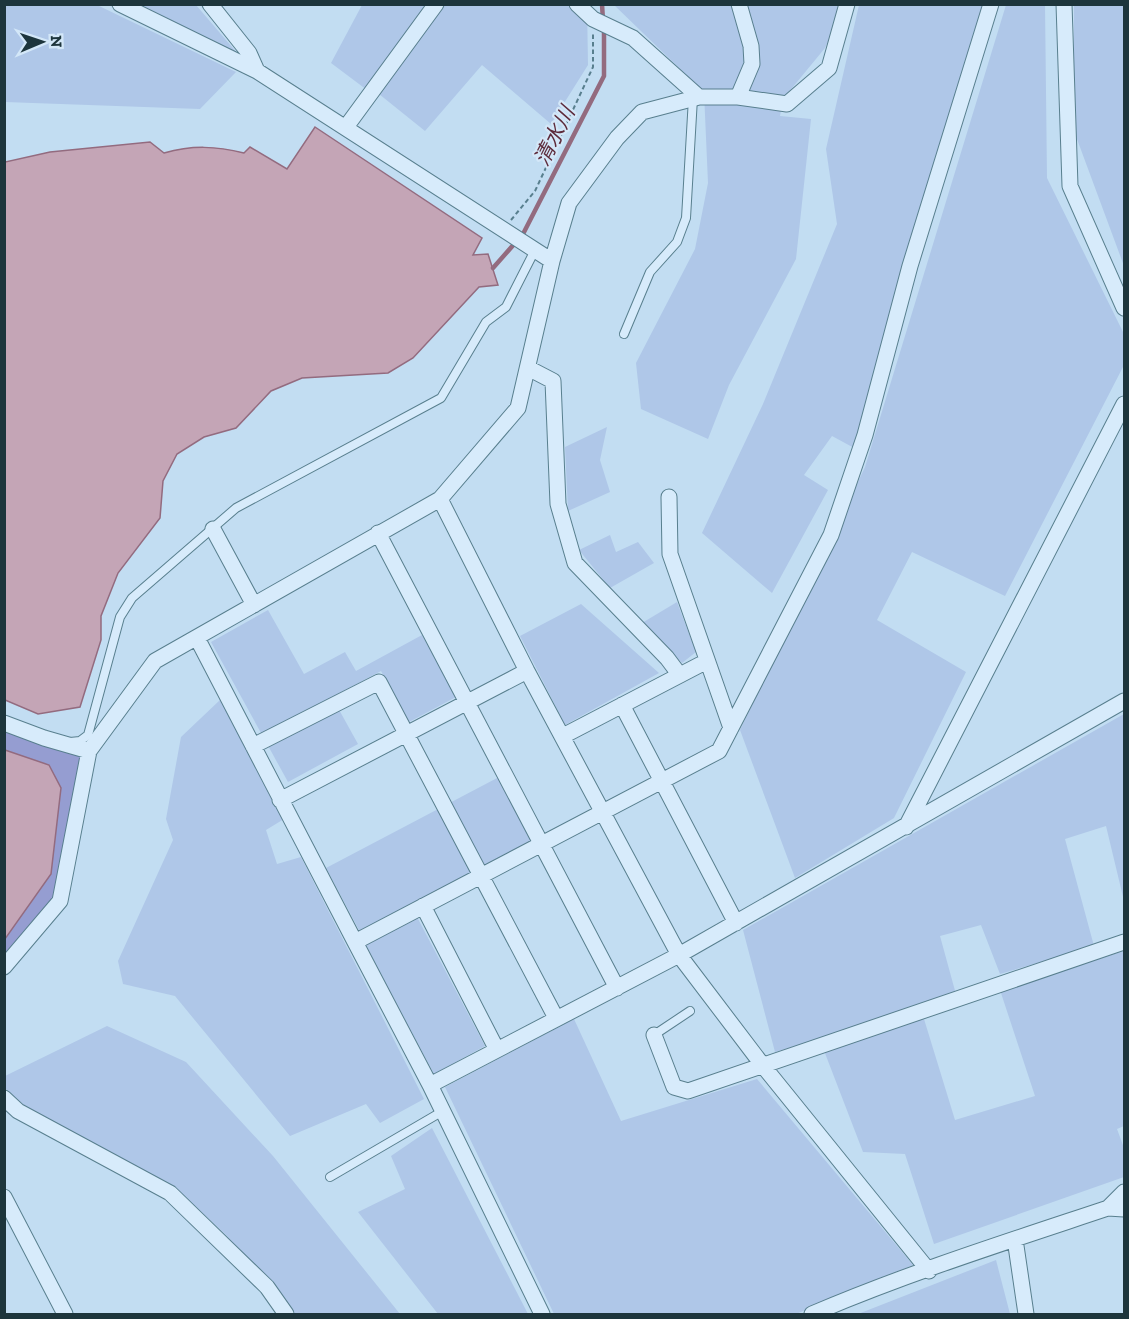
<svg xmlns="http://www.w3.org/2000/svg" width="1129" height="1319" font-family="'Zilla Slab','Noto Sans JP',serif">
<rect width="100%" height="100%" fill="#c2ddf2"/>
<path fill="#afc7e8" d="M 5,4 L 97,5 L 236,72 L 200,109 L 5,102 Z
M 613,4 L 845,5 L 825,48 L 783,99 L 780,116 L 811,119 L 796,259 L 729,385 L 708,439 L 641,409 L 636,363 L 695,249 L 708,183 L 704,92 Z
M 131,5 L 196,5 L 238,54 Z
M 362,5 L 425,5 L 367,90 L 331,63 Z
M 445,5 L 587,5 L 588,65 L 551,124 L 482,65 L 425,131 L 379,94 Z
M 859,5 L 985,5 L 856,449 L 832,436 L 804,475 L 828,490 L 772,593 L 702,533 L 763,404 L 837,224 L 826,149 Z
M 1006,5 L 1045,5 L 1047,178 L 1124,334 L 1124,365 L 1005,596 L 912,552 L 877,620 L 966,672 L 894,818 L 795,878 L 740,730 L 865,467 Z
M 1074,5 L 1124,5 L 1124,266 L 1074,131 Z
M 607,427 L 600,460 L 610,492 L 568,511 L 565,447 Z
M 610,535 L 616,552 L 638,542 L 654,563 L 610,588 L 579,550 Z
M 677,602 L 696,652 L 682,663 L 642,623 Z
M 581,604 L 659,673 L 565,725 L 520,636 Z
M 268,610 L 304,674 L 345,652 L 356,671 L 422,635 L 456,697 L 409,722 L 381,671 L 332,697 L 358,744 L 288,782 L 211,642 Z
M 220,700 L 284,819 L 266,830 L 277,864 L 301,857 L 424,1099 L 380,1123 L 366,1104 L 290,1136 L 175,996 L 123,984 L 118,961 L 173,840 L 166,819 L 181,737 Z
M 1124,714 L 1124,901 L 1106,826 L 1065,839 L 1094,946 L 1000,974 L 981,925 L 940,936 L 957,998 L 775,1052 L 743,930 Z
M 499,777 L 533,840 L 360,932 L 326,868 Z
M 417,917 L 485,1046 L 434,1074 L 365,945 Z
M 1124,951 L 1124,1126 L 1117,1129 L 1124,1148 L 1124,1177 L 934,1244 L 905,1154 L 863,1152 L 823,1048 L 924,1019 L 955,1120 L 1035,1096 L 1000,990 Z
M 574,1019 L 621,1121 L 757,1079 L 913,1265 L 796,1314 L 554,1314 L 445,1087 Z
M 107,1026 L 186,1062 L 273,1156 L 400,1314 L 294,1314 L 287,1302 L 225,1234 L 175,1187 L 26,1107 L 5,1088 L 5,1076 Z
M 432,1128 L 528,1314 L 438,1314 L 358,1212 L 405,1189 L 391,1156 Z
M 996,1260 L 1010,1314 L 858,1314 Z"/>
<path fill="#959dd1" d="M 5,729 L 80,757 L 60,890 L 5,961 Z"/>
<path fill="#c4a5b6" stroke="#936b7f" stroke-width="1.5" d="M 315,127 L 482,238 L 473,255 L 488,254 L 498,285 L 479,287 L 413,358 L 388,373 L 302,378 L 271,391 L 236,428 L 204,437 L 177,454 L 163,481 L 160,518 L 118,573 L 101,616 L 101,640 L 80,707 L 38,714 L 5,700 L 5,162 L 50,152 L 150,142 L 164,153 C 192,145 216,146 244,153 L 250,147 L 287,169 Z
M 5,750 L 49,765 L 61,788 L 51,874 L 5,939 Z"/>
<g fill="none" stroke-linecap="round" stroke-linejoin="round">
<path stroke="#936b7f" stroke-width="4.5" d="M 602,4 L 603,21
M 493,268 L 523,234 L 604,76 L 604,29"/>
<defs>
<path id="service" d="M 624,334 L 650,272 L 677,242 L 686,218 L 693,98
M 70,742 L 80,741 L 88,735 L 120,617 L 132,598 L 236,508 L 441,398 L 486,322 L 506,307 L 534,252
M 654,1035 L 690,1011
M 330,1177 L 443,1111"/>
<path id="minor" d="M 120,4 L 257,71 L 552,261
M 210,4 L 249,53 L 257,71
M 577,4 L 593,19 L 633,38 L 699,97
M 1064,4 L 1070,186 L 1124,308
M 738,97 L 752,64 L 751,46 L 739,4
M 346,127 L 436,4
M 528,368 L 553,381 L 558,504 L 575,563 L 667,658 L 679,674
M 669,497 L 670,554 L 731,728
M 440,499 L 527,671 L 679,955 L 764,1067 L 929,1271
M 213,529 L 254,605
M 378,533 L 617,988
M 197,638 L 355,942
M 622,705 L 736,923
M 4,723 L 44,738 L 89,751
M 563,736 L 707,661
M 253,746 L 379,682 L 556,1018
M 280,800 L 527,671
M 906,827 L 1124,404
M 423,906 L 497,1050
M 4,967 L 60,901 L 89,751 L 155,661 L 440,499 L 518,408 L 552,261 L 569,203 L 617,138 L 642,112 L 699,97 L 738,97 L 787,104 L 829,68 L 847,4
M 654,1035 L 674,1087 L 688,1091 L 1124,942
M 430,1085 L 679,955 L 1124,701
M 4,1098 L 18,1111 L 170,1193 L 267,1287 L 286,1314
M 4,1197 L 65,1314
M 1108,1208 L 1124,1192
M 1015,1239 L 1026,1314
M 542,1314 L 430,1085 L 355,942 L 719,751 L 831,535 L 865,435 L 910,266 L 991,4
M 812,1314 C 908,1273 1009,1241 1108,1208 L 1124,1209"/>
</defs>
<use href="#service" stroke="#587f8e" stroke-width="10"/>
<use href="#minor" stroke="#587f8e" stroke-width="17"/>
<path stroke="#587f8e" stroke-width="2" stroke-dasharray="4.5 3" stroke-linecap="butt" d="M 511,220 L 535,191 L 593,67 L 593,34"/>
<use href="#service" stroke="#d7ebfb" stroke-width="8"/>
<use href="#minor" stroke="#d7ebfb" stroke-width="15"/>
</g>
<g text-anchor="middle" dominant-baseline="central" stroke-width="4.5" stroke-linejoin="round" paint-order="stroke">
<g font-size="21" font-style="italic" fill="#5d2b3b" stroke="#d3e7f8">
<text transform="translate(554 136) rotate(-63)">清水川</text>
</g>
</g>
<rect width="1129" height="1319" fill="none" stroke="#1d353c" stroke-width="12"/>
<g transform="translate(42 42) rotate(88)" stroke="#d3e7f8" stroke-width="4.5" paint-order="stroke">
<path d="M0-4.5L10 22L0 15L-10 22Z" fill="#1d353c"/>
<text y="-9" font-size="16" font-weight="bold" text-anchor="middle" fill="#1d353c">N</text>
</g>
</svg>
